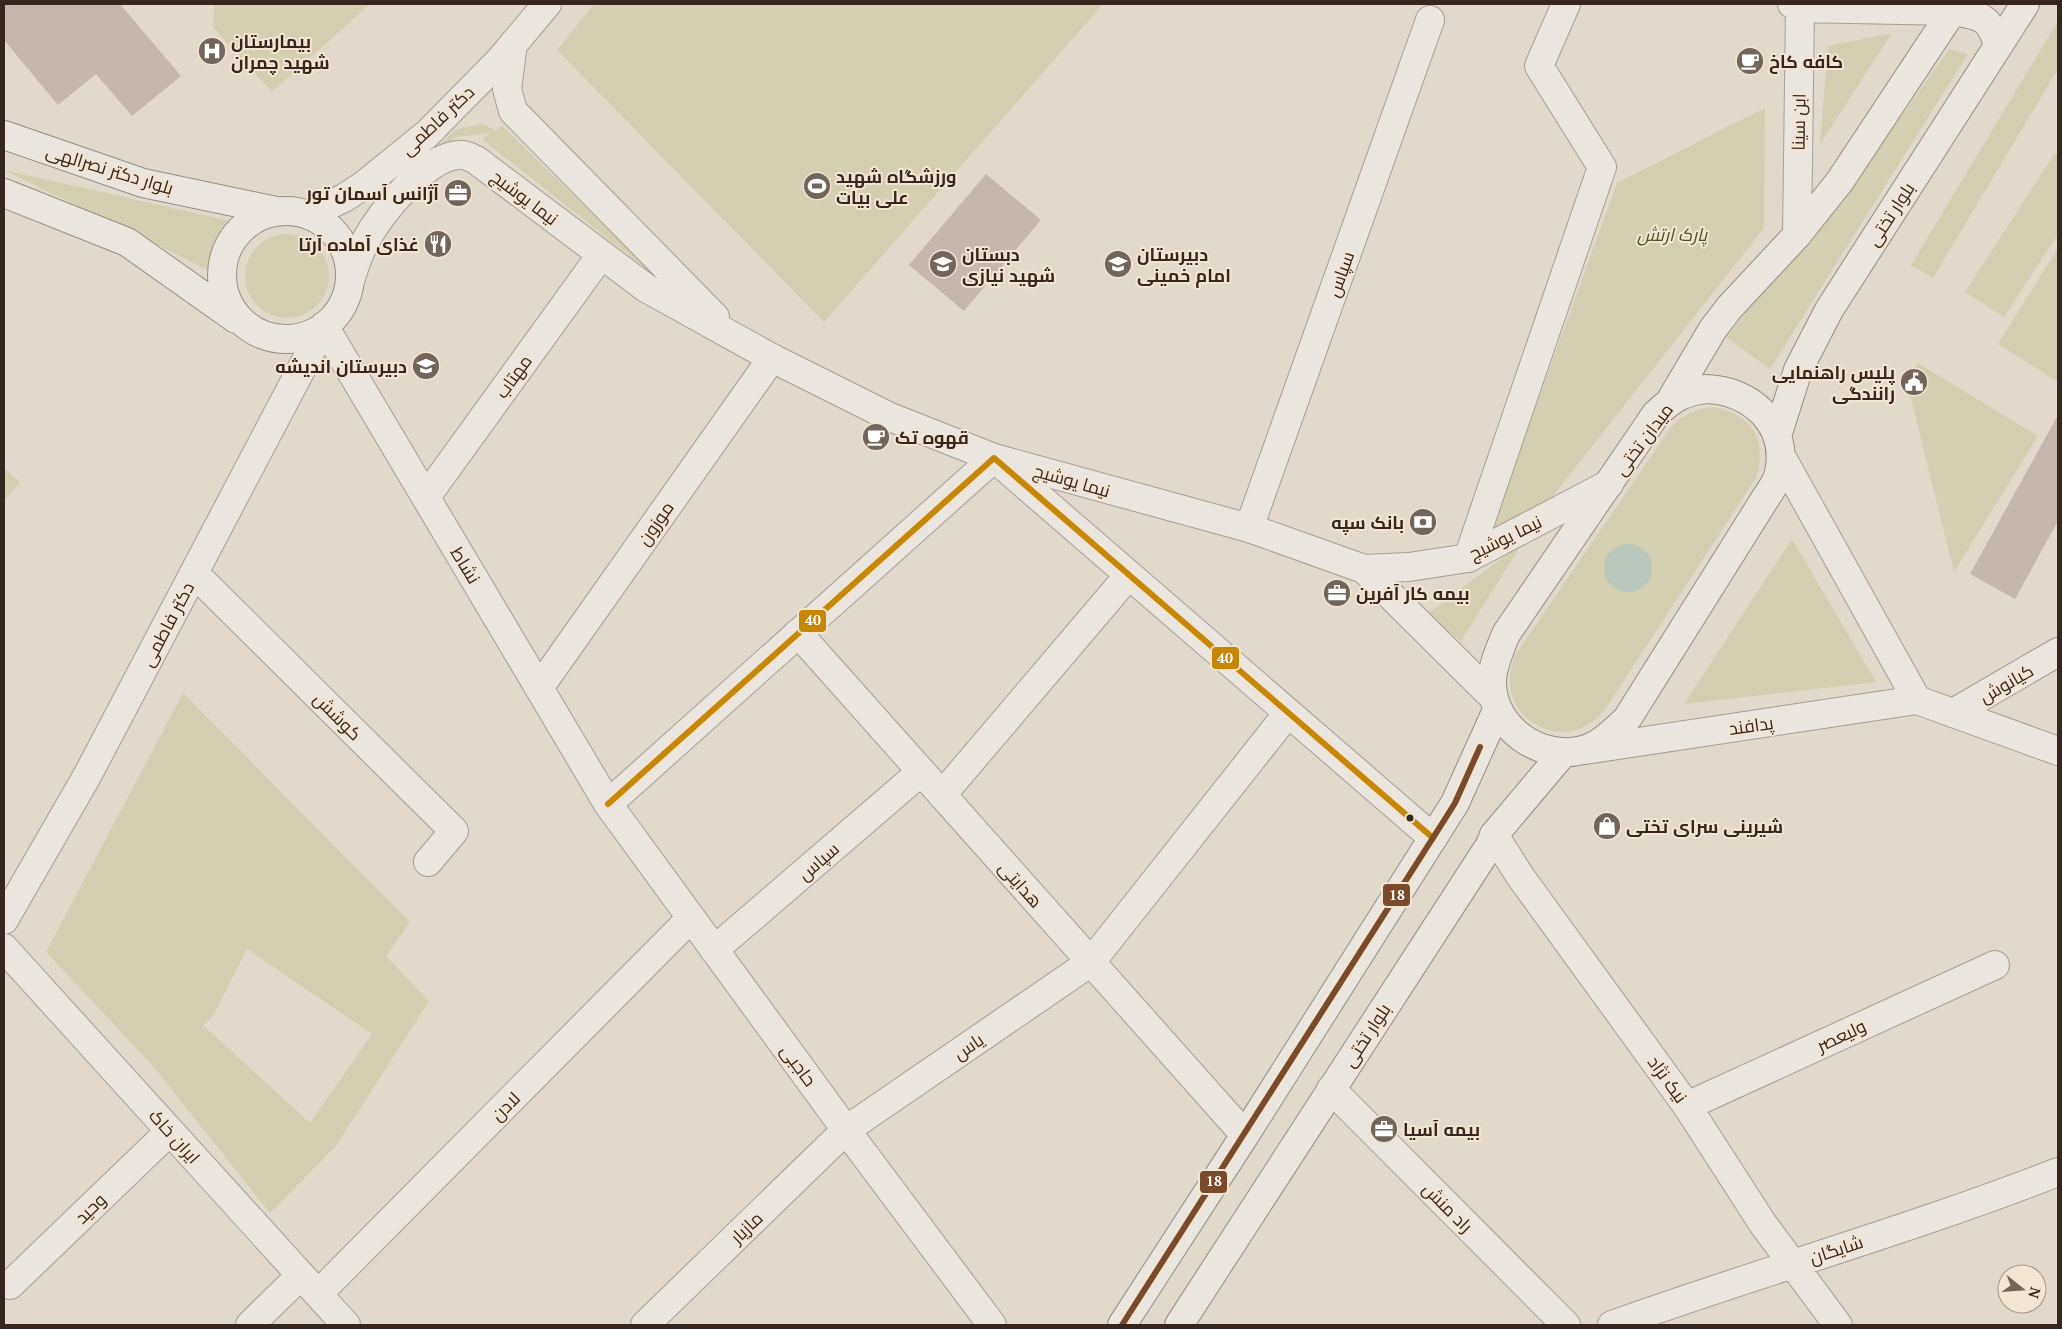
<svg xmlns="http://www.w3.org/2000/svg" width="2062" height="1329" font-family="'PT Serif',Cairo,serif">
<rect width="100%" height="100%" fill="#e2d9cd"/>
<path fill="#d4cfb0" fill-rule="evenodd" d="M 214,4 L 370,4 L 272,92 L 213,27 Z
M 594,4 L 1103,4 L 824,322 L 557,50 Z
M 2058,21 L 2058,69 L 1933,278 L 1911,265 Z
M 1892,33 L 1820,144 L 1828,46 Z
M 1949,49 L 1968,54 L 1770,369 L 1726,337 L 1883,142 Z
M 1765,108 L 1764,228 L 1538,515 L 1491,530 L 1617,183 Z
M 482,124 L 494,129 L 493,132 L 502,126 L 665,284 L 482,139 L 490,133 L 456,137 L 375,204 L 441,142 L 457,129 Z
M 2055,153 L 2058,155 L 2058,234 L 2004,317 L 1965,292 Z
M 4,170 L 230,221 L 208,270 Z
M245 276a42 42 0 1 1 84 0a42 42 0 1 1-84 0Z
M 2058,248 L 2058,382 L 1998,344 Z
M 1918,363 L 2038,436 L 1954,572 L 1907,382 Z
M 1714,407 C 1753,416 1768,439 1756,478 L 1604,711 C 1596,719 1587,727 1576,730 C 1547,738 1517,719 1511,691 C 1508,679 1511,668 1514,657 L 1671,427 C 1684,414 1695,409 1714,407 Z
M 4,468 L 20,482 L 4,501 Z
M 1792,539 L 1876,682 L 1684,704 Z
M 1523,542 L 1461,641 L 1426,615 Z
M 183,693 L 410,922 L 386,956 L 429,1001 L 336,1146 L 270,1213 L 153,1066 L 46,952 ZM 247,949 L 372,1034 L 310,1123 L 203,1025 L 213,1016 Z"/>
<path fill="#b8c6bb" d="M1604 568a24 24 0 1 1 48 0a24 24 0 1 1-48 0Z"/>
<path fill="#c5b7ae" d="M 4,4 L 120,4 L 181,76 L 132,116 L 96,74 L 58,105 L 4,40 Z
M 986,174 L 1041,220 L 964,311 L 909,265 Z
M 2058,415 L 2058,521 L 2015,599 L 1970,574 Z"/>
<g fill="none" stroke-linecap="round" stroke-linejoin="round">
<defs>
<path id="minor" d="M 324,326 L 608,804 L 846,1130 L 992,1325
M 426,497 L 601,255
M 1249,528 L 1430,20
M 1468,558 L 1602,167 L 1539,66 L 1566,4
M 194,573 L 454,831 L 428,862
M 798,633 L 1245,1135
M 539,688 L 772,358
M 1953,713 L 2058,652
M 942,795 L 1129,575
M 608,804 L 994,458 L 1433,838
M 1494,835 L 1520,876 L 1687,1106 L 1763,1224 L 1838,1325
M 4,948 L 346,1325
M 714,950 L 921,772
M 1331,1089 L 1566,1325
M 1687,1106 L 1995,965
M 10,1285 L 170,1131
M 318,1294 L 691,918
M 250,1325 L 301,1275
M 645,1325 L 846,1130 L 1091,962 L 1288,713
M 1612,1325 C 1760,1272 1912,1229 2058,1172"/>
<path id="tertiary" d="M 1792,4 L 1800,8 L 1953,11
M 513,44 L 507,89 L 513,111 L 715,317
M 309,215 L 344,198 L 364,185 L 427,134 L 500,60 L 547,4
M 1797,235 L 1800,8
M 350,281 C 354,269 358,254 365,242 C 380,214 424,158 458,155 C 464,154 470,157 476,160 L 646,288 L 772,358 L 890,417 L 994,458 L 1249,528 L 1364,569 L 1409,567 L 1468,558 L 1609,484
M 1781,456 L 1917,700
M 1364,569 L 1493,697
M 1585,750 L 1917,700 L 2058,751
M 4,920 L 87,776 L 324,326"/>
<path id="secondary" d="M 1953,11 C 1981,16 1989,16 1998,45
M 4,135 L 143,183 L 276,211
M 4,193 L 127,242 L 236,319
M222 275a64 64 0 1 1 128 0a64 64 0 1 1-128 0Z
M 1706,389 C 1751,390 1789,425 1779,472 C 1778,481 1770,491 1765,499 L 1627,719 C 1614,731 1601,745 1583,750 C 1540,761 1492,728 1492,682 C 1492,666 1500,649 1506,634 L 1656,414 C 1673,398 1683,392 1706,389 Z
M 1672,398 L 1713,329 L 1729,308 L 1797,235 L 1840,181 L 1957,4
M 1777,436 L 1798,370 L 1829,310 L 2025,4
M 1122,1325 L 1245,1135 L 1455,803 L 1497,710
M 1179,1325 L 1490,845 L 1494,835 L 1563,753"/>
</defs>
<use href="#minor" stroke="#a79e96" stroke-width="30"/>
<use href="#tertiary" stroke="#a79e96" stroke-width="30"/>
<use href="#secondary" stroke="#978e86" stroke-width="30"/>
<use href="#minor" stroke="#eae5de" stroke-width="28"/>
<use href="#tertiary" stroke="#eae5de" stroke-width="28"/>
<use href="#secondary" stroke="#eae5de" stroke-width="28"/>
<defs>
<path id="bus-1" d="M 608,804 L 994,458 L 1433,838"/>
<path id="bus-2" d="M 1122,1325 L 1445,819 L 1455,803 L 1480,747"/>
</defs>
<use href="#bus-1" stroke="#f3e5d3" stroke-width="10"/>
<use href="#bus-2" stroke="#f3e5d3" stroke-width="10"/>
<use href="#bus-1" stroke="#c68608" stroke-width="6"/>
<use href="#bus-2" stroke="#7a4b2a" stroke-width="6"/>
</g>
<defs>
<symbol id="hospital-disc" viewBox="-11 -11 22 22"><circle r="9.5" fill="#72655c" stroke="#f3e5d3"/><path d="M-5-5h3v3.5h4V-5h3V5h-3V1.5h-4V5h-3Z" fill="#fff"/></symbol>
<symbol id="cafe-disc" viewBox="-11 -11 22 22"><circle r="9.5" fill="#72655c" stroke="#f3e5d3"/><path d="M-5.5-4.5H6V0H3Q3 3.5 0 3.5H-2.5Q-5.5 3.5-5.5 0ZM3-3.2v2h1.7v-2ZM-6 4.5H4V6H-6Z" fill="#fff"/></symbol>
<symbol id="stadium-disc" viewBox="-11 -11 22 22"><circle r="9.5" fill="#72655c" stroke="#f3e5d3"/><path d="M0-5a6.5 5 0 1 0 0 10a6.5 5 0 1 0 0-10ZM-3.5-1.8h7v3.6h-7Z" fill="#fff"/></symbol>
<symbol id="office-disc" viewBox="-11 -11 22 22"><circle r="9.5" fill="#72655c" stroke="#f3e5d3"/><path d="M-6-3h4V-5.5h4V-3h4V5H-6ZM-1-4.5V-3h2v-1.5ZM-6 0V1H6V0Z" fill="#fff"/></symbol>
<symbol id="restaurant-disc" viewBox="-11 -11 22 22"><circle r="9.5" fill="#72655c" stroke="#f3e5d3"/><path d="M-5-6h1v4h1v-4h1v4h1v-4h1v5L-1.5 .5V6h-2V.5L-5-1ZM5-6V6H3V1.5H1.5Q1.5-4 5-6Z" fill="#fff"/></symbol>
<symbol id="school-disc" viewBox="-11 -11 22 22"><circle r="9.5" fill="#72655c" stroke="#f3e5d3"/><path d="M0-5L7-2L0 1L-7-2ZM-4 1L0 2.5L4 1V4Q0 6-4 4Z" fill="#fff"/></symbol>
<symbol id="civic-disc" viewBox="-11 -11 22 22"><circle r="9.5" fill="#72655c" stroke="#f3e5d3"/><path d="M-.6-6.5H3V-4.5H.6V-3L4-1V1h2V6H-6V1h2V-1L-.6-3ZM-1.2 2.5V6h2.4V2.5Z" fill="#fff"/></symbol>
<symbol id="bank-disc" viewBox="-11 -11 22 22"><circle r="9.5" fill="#72655c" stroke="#f3e5d3"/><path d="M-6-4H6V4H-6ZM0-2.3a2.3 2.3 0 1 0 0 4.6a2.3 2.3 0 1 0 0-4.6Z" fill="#fff"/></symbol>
<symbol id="shop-disc" viewBox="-11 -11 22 22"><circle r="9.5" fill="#72655c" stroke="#f3e5d3"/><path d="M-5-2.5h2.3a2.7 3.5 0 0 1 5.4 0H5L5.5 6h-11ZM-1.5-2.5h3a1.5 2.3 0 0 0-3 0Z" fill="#fff"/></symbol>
</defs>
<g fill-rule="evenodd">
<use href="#hospital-disc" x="196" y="35" width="32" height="32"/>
<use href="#cafe-disc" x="1734" y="45" width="32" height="32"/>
<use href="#stadium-disc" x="801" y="170" width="32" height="32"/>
<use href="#office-disc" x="442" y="177" width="32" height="32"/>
<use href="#restaurant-disc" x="422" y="228" width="32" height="32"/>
<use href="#school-disc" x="927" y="248" width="32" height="32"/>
<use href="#school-disc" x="1102" y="248" width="32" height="32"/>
<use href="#school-disc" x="410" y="350" width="32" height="32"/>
<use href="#civic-disc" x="1898" y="366" width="32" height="32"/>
<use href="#cafe-disc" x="860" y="421" width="32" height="32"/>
<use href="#bank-disc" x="1407" y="506" width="32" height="32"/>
<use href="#office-disc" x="1321" y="577" width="32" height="32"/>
<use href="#shop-disc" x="1591" y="810" width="32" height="32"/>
<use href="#office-disc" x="1368" y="1113" width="32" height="32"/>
</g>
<circle fill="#35261f" stroke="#f3e5d3" stroke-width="2" cx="1410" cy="818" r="4.5"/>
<g text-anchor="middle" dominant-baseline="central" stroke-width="4" stroke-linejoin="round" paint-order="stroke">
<g font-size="18" font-weight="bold" fill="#35261f" stroke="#f3e5d3" text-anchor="start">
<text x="231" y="41">بیمارستان<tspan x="231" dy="21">شهید چمران</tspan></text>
<text x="1769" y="61">کافه کاخ</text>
<text x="836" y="176">ورزشگاه شهید<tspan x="836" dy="21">علی بیات</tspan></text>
<text x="439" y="193" text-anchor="end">آژانس آسمان تور</text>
<text x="419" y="244" text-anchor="end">غذای آماده آرتا</text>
<text x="962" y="254">دبستان<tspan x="962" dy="21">شهید نیازی</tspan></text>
<text x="1137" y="254">دبیرستان<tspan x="1137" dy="21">امام خمینی</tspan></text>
<text x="407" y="366" text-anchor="end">دبیرستان اندیشه</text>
<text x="1895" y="372" text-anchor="end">پلیس راهنمایی<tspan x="1895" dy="21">رانندگی</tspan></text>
<text x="895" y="437">قهوه تک</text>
<text x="1404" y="522" text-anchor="end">بانک سپه</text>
<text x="1356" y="593">بیمه کار آفرین</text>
<text x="1626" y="826">شیرینی سرای تختی</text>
<text x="1403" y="1129">بیمه آسیا</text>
</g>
<g font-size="18" fill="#35261f" stroke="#f3e5d3">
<text transform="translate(437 120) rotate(-43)">دکتر فاطمی</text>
<text transform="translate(1798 122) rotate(-89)">ابن سینا</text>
<text transform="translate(110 169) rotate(17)">بلوار دکتر نصرالهی</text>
<text transform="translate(525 197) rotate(37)">نیما یوشیج</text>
<text transform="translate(1890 214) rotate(-57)">بلوار تختی</text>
<text transform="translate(1340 274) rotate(-70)">سپاس</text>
<text transform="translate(513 376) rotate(-54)">مهتاب</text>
<text transform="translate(1643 439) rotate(-53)">میدان تختی</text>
<text transform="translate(1072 480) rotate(16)">نیما یوشیج</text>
<text transform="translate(655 523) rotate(-55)">موزون</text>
<text transform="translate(1505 537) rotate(-26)">نیما یوشیج</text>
<text transform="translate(466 565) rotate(59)">نشاط</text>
<text transform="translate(167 624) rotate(-62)">دکتر فاطمی</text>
<text transform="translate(2006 683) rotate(-30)">کیانوش</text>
<text transform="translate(338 716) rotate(45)">کوشش</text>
<text transform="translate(1751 725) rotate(-8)">پدافند</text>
<text transform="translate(818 861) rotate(-41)">سپاس</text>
<text transform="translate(1021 884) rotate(48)">هدایتی</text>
<text transform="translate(1366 1035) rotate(-57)">بلوار تختی</text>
<text transform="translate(1841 1035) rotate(-25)">ولیعصر</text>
<text transform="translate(968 1046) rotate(-34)">یاس</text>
<text transform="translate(799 1065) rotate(54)">حاجبی</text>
<text transform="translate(1668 1079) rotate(54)">نیک نژاد</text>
<text transform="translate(505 1106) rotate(-45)">لادن</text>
<text transform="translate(175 1136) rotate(48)">ایران خاک</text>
<text transform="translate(1448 1207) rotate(45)">راد منش</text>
<text transform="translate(90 1208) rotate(-44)">وحید</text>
<text transform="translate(746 1227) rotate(-44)">مازیار</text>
<text transform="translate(1836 1249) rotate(-18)">شایگان</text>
</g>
<g font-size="18" font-style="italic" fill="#4c5027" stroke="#f3e5d3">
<text x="1672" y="234">پارک ارتش</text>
</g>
</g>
<g stroke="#f3e5d3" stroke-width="2">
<rect x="798" y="609" width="29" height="24" rx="5" fill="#c68608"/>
<rect x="1211" y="646" width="29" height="24" rx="5" fill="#c68608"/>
<rect x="1382" y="883" width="29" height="24" rx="5" fill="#7a4b2a"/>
<rect x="1199" y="1170" width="29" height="24" rx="5" fill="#7a4b2a"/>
</g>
<g font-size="14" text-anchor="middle" font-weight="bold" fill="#fff">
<text x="813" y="625">40</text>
<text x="1225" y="663">40</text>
<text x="1397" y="900">18</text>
<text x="1214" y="1186">18</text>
</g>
<rect width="2062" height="1329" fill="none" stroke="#35261f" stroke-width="10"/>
<g transform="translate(2022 1289) rotate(107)"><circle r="24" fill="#f3e5d3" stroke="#a7998b"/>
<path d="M0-4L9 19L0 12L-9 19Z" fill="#72655c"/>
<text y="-8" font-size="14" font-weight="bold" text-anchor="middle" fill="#35261f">N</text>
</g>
</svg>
